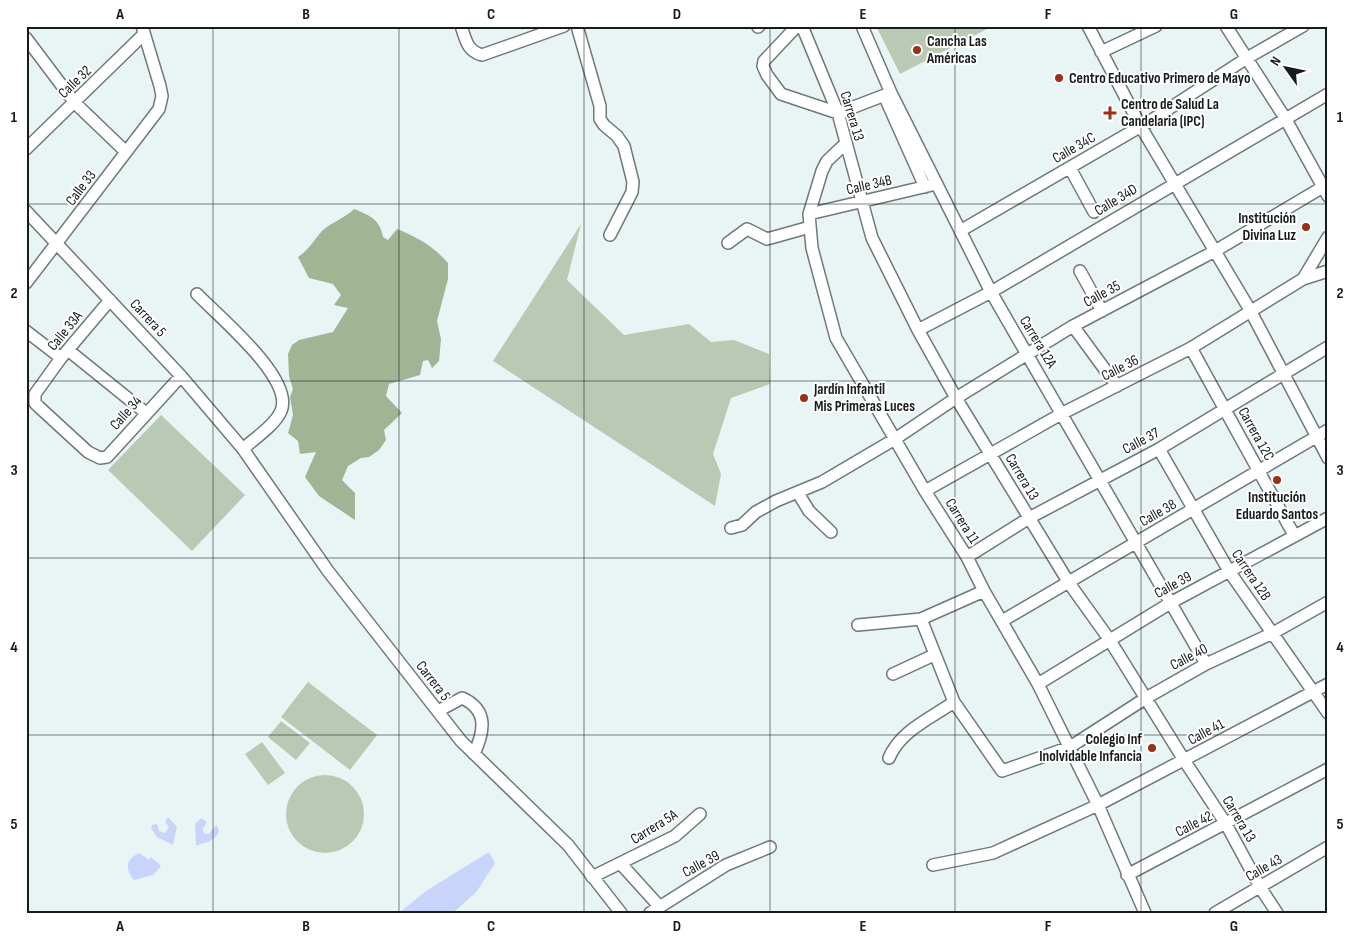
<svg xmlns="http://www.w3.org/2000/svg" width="1354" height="939" font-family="'Sofia Sans Condensed',sans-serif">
<rect width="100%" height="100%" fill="#e9f4f5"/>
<path fill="#bac9b3" d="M 876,26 L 991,26 L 991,27 L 900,74 Z
M 581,224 L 567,280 L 624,335 L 689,324 L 711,342 L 734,340 L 769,354 L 770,384 L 731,398 L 713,454 L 721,474 L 715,506 L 493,361 Z
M 161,415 L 245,495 L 192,551 L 108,470 Z
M 308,682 L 377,735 L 350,770 L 281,717 Z
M 281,721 L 310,743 L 296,760 L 268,737 Z
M 262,742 L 285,773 L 268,785 L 245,754 Z
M286 814a39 39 0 1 1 78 0a39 39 0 1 1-78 0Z"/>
<path fill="#9fb594" d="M 354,209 C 369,215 380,219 383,237 L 388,240 L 397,229 C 419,238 433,246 448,263 L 448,279 L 437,321 L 441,339 L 439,361 L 432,368 L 428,360 L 423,361 L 420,375 L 389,384 L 386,396 L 402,413 L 384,430 L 386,440 L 379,450 L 369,457 L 361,458 L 348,466 L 342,480 L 355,493 L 355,520 L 319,496 L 305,477 L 316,452 L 300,454 L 298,441 L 288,433 L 293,415 L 290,397 L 293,389 L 289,376 L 288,354 L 292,345 L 299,340 L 333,332 L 348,308 L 334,305 L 341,295 L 333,284 L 309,278 L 298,257 C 309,250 314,240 322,231 C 332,222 345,218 354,209 Z"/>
<path fill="#c8d4f9" d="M 168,817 L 177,827 L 173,845 L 157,837 L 151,828 L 152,825 L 157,824 L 159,831 L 165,833 L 169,827 L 165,822 Z
M 201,818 L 207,822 L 202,830 L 205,834 L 209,834 L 216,825 L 219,830 C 217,841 205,842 196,846 L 195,824 Z
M 489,852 L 495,863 L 477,891 L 453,913 L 399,913 L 426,891 Z
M 139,853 L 149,860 L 151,857 L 161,866 L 153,875 L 134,880 C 125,869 125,860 139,853 Z"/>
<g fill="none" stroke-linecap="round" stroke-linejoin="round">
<defs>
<path id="minor" d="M 461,26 C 466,40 467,51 482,55 L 564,26
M 577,26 L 600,106 L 600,119 L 604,125 L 617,136 L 624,146 L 633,182 L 632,192 L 610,235
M 797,26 L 764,61 L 763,66 L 767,75 L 781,94 L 838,113 L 885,95
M 802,26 L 838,113 L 872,238 L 918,330 L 956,398 L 1069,583 L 1109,639 L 1184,760 L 1226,824 L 1260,887 L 1277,913
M 862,26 L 891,93 L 991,292 L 1206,664
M 1088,26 L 1141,127 L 1250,310 L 1328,458
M 1226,26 L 1285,118 L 1328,196
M 758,27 L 759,26
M 26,38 L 75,103 L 126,152
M 1101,52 L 1156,26
M 887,102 L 925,187
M 845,144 L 827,161 L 822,171 L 809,214 L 812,248 L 836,338 L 925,491 L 967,557 L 984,591 L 1038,684 L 1098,805 L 1145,913
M 26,149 L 144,34
M 1070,168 L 1094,212
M 26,211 L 181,376 L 243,449 L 328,571 L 461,741 L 568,845 L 621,913
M 809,214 L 932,185
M 960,231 L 1150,121 L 1247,58 L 1303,26
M 728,243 L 747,229 L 767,239 L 810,227
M 1080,271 L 1102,311
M 1303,279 L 1328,237
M 26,283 L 159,109 L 162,96 L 160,86 L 142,26
M 197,294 C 218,316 295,379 281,411 C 275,425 255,438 243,449
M 110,300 L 61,358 L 35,394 L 35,403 L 39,407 L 88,452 L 100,458 L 107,457 L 181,376
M 1073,326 L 1117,386
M 918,330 L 991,292 L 1328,94
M 26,331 L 61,358
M 1191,348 L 1294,535
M 68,350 L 146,413
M 1159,449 L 1229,571 L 1328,713
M 925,491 L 1063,413 L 1191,348 L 1303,279 L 1328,271
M 798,493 L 809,511 L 831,532
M 731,528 L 742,525 L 756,512 L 776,501 L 822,482 L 895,439 L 956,398 L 1073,326 L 1215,251 L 1328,184
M 967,557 L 1029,518 L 1159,449 L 1328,347
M 921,619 L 954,702 L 1002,771 L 1070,747 L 1146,698 L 1206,664 L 1273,633 L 1328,602
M 1002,621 L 1328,430
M 858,625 L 921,619 L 984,591
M 893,674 L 934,655
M 1038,684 L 1172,602 L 1328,518
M 438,711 L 462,698 C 489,710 484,732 474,754
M 889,758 C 900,731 931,718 954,702
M 621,864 L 659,906
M 933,865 L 993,853 L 1098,805 L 1328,684
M 1127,875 L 1328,769
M 592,877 L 675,836 L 700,814
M 650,913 L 726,865 L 770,847
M 1215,913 L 1328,847"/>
</defs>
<use href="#minor" stroke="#6f797a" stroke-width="14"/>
<use href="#minor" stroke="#fff" stroke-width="11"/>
</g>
<path fill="none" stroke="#171b1b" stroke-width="1" stroke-opacity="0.55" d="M 213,26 L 213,913M 399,26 L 399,913M 584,26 L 584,913M 770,26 L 770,913M 955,26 L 955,913M 1141,26 L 1141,913M 26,204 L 1328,204M 26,381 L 1328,381M 26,558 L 1328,558M 26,735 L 1328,735"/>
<g fill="#993115" stroke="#fff" stroke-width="2">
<circle cx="917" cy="50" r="5"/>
<circle cx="1059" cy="78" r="5"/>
<path d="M1107.5 105.5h5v5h5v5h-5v5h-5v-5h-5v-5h5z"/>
<circle cx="1306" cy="227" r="5"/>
<circle cx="804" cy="398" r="5"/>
<circle cx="1277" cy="480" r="5"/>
<circle cx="1152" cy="748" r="5"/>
</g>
<g text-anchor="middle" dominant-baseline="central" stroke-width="4" stroke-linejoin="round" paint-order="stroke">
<g font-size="15" font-weight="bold" fill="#171b1b" stroke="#fff" text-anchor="start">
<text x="927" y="41">Cancha Las<tspan x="927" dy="17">Américas</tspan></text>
<text x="1069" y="78">Centro Educativo Primero de Mayo</text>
<text x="1121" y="104">Centro de Salud La<tspan x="1121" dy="17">Candelaria (IPC)</tspan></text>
<text x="1296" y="218" text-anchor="end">Institución<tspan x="1296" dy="17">Divina Luz</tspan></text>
<text x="814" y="389">Jardín Infantil<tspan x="814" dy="17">Mis Primeras Luces</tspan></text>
<text x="1277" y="497" text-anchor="middle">Institución<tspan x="1277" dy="17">Eduardo Santos</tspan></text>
<text x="1142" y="739" text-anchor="end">Colegio Inf<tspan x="1142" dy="17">Inolvidable Infancia</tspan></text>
</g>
<g font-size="15" fill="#171b1b" stroke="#fff">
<text transform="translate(75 82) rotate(-44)">Calle 32</text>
<text transform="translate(852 116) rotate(73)">Carrera 13</text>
<text transform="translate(1074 148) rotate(-30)">Calle 34C</text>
<text transform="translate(869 185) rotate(-13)">Calle 34B</text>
<text transform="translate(81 188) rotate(-53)">Calle 33</text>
<text transform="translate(1116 200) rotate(-31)">Calle 34D</text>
<text transform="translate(1102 294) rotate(-28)">Calle 35</text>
<text transform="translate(148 318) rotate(47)">Carrera 5</text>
<text transform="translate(65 331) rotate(-51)">Calle 33A</text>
<text transform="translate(1038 342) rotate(59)">Carrera 12A</text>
<text transform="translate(1120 368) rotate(-27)">Calle 36</text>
<text transform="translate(126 413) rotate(-48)">Calle 34</text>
<text transform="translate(1256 434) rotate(61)">Carrera 12C</text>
<text transform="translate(1141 441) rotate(-28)">Calle 37</text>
<text transform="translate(1022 477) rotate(59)">Carrera 13</text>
<text transform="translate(1158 513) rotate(-30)">Calle 38</text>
<text transform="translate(962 521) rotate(58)">Carrera 11</text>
<text transform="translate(1251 575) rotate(56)">Carrera 12B</text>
<text transform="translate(1173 585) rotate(-29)">Calle 39</text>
<text transform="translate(1189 657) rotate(-28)">Calle 40</text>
<text transform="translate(433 681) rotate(52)">Carrera 5</text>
<text transform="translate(1206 732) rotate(-28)">Calle 41</text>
<text transform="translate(1239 819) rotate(59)">Carrera 13</text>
<text transform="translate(1194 824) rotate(-27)">Calle 42</text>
<text transform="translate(654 827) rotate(-32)">Carrera 5A</text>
<text transform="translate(701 864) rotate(-29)">Calle 39</text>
<text transform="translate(1264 868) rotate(-30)">Calle 43</text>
</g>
</g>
<rect width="1354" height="939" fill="none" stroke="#ffffff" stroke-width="55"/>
<g transform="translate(1286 68) rotate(303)" stroke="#ffffff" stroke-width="4" paint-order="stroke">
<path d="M0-4L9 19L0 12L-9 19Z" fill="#171b1b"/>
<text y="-8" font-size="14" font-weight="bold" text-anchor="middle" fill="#171b1b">N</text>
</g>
<rect x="28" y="28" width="1298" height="884" fill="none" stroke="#171b1b" stroke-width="2"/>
<g font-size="16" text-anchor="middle" font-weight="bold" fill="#171b1b">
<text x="120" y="19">A</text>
<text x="306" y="19">B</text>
<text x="491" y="19">C</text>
<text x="677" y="19">D</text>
<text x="863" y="19">E</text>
<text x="1048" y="19">F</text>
<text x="1234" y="19">G</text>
<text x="14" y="122">1</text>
<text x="1340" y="122">1</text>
<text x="14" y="298">2</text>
<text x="1340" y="298">2</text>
<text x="14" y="475">3</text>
<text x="1340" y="475">3</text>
<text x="14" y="652">4</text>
<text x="1340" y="652">4</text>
<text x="14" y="829">5</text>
<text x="1340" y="829">5</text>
<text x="120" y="931">A</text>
<text x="306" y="931">B</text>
<text x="491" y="931">C</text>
<text x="677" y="931">D</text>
<text x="863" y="931">E</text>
<text x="1048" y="931">F</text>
<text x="1234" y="931">G</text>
</g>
</svg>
